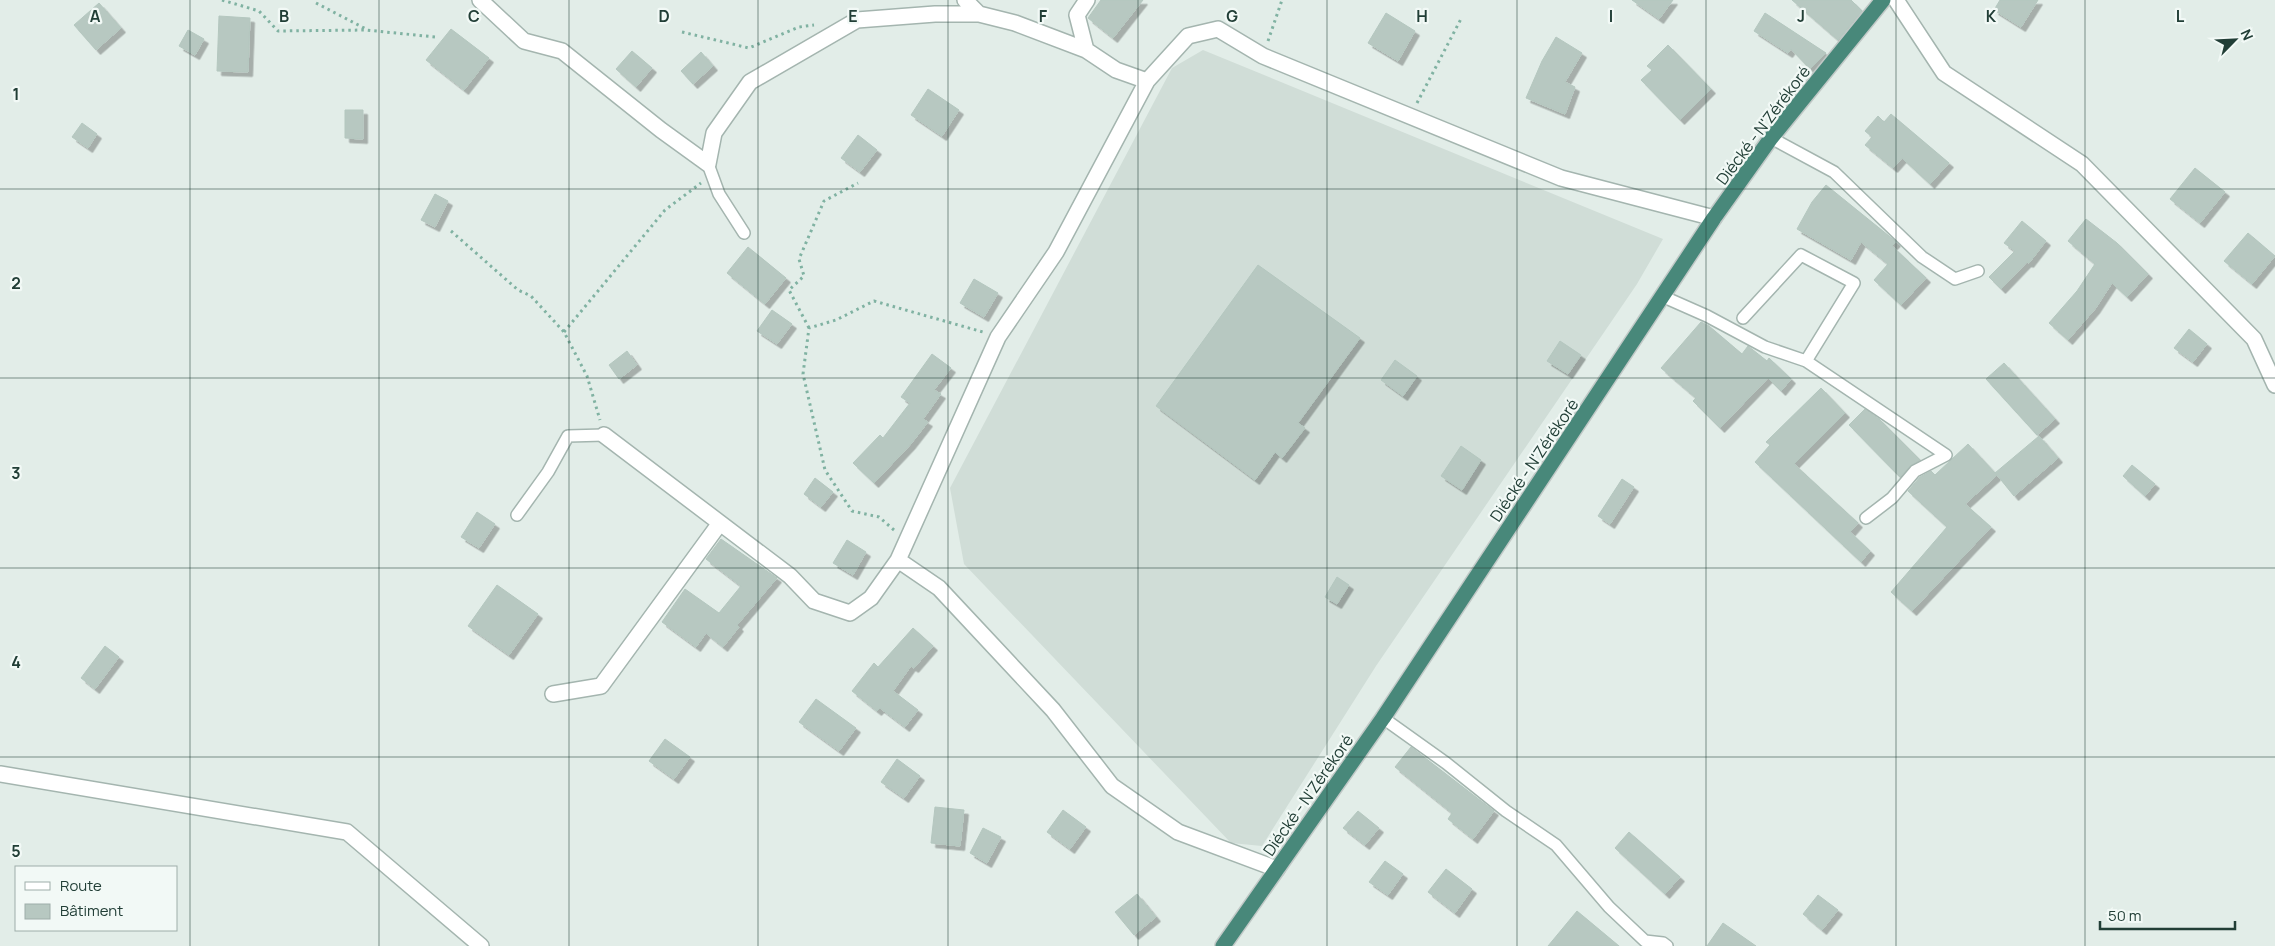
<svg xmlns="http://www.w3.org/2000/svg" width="2275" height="946" font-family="Manrope,sans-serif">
<defs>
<filter id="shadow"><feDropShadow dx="4.5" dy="4.5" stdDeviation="0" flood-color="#0004"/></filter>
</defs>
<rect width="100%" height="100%" fill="#e2ede8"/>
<path fill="#d0ddd7" d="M 1203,50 L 1663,239 L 1637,284 L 1376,666 L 1262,846 L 1231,843 L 964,564 L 950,488 L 1172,68 Z"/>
<path fill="#b7c8c1" stroke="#b4c7bf" filter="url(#shadow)" d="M 1101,0 L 1143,0 L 1113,38 L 1088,18 Z
M 1632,0 L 1673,0 L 1659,19 Z
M 1792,0 L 1851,0 L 1862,11 L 1838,40 Z
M 2000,0 L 2038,0 L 2021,27 L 1994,10 Z
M 99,3 L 121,28 L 96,50 L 74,25 Z
M 1386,13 L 1415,31 L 1398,61 L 1368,43 Z
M 1765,13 L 1826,53 L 1810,69 L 1791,49 L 1788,53 L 1754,31 Z
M 219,16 L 250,18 L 248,72 L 217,71 Z
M 451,29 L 489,58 L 464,90 L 426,60 Z
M 188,30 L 204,39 L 195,55 L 179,46 Z
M 1556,37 L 1582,53 L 1565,82 L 1575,87 L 1565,114 L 1526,98 L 1542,61 Z
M 1668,45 L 1711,89 L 1680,120 L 1641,80 L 1652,70 L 1647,66 Z
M 632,51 L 652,68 L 636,87 L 616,69 Z
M 701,52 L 713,66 L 693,84 L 681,71 Z
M 928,89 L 959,110 L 942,136 L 911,115 Z
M 345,110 L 363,110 L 363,139 L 345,138 Z
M 1891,114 L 1949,163 L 1930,184 L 1902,158 L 1893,168 L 1865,145 L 1872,137 L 1865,131 L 1878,116 L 1884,122 Z
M 82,123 L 97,134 L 88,148 L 72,137 Z
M 858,135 L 877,150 L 860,172 L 841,158 Z
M 2195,168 L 2225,192 L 2200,223 L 2170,199 Z
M 1826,185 L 1894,240 L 1896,242 L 1892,246 L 1926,278 L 1901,305 L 1874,280 L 1888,264 L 1861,242 L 1851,260 L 1797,229 L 1812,202 Z
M 435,194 L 448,201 L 435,227 L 421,220 Z
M 2086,219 L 2117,243 L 2148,274 L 2127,297 L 2112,283 L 2095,309 L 2068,340 L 2049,323 L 2077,291 L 2095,264 L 2068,241 Z
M 2022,221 L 2046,241 L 2029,263 L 2027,262 L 2001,289 L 1989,277 L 2015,251 L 2004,243 Z
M 2248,233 L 2275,256 L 2252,284 L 2224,261 Z
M 748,247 L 786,278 L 765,304 L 727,273 Z
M 1258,265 L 1360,338 L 1298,423 L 1305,428 L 1282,458 L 1275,452 L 1255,480 L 1156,406 Z
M 974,279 L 998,293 L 984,317 L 960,303 Z
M 772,310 L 792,324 L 777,344 L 757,331 Z
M 1701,322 L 1709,326 L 1742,354 L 1748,346 L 1767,361 L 1769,358 L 1791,379 L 1781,391 L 1768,378 L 1720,428 L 1693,401 L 1696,398 L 1661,368 Z
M 2189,329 L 2207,344 L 2193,362 L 2174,348 Z
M 1560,341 L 1581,355 L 1568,374 L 1547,361 Z
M 627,351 L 637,365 L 619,379 L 609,365 Z
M 932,354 L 951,368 L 934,390 L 941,394 L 923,419 L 928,422 L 910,445 L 874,483 L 853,463 L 880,435 L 883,438 L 910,403 L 901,397 Z
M 1395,360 L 1417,376 L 1403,396 L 1381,380 Z
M 2004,363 L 2055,419 L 2037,435 L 1986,379 Z
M 1821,388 L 1845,413 L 1794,464 L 1858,523 L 1850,532 L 1870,551 L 1861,562 L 1755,462 L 1770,445 L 1766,442 Z
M 1865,409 L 1879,419 L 1920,460 L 1910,466 L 1900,477 L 1849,425 Z
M 2039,436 L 2058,458 L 2014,496 L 1997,475 L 1965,504 L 1991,527 L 1912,611 L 1891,592 L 1947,527 L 1908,491 L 1920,477 L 1931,471 L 1935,475 L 1968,444 L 1995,473 Z
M 1461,446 L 1481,460 L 1462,490 L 1441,476 Z
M 2132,465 L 2155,484 L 2145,496 L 2123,476 Z
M 815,478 L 833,492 L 821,507 L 804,494 Z
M 1622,479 L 1634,487 L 1610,524 L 1598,516 Z
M 477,512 L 495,524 L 479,548 L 461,537 Z
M 721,539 L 777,578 L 737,625 L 739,627 L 723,647 L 706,633 L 696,647 L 662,622 L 685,589 L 719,613 L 741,586 L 706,559 Z
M 847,540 L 866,552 L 853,575 L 833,563 Z
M 1337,577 L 1349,585 L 1337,604 L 1325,597 Z
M 497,585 L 538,614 L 509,655 L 468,626 Z
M 913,628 L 933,646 L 914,668 L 911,666 L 893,691 L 918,710 L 905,727 L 880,708 L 877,711 L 852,691 L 874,663 L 878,667 Z
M 105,646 L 119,657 L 95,689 L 81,678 Z
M 816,699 L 856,728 L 839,751 L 799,722 Z
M 665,739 L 690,757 L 674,779 L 649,761 Z
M 1411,747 L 1494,811 L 1473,839 L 1448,819 L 1452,813 L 1395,767 Z
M 897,759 L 920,776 L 904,798 L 881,782 Z
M 935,807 L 964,810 L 960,846 L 931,843 Z
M 1063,810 L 1086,827 L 1070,849 L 1047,832 Z
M 1358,811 L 1379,828 L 1365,845 L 1343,828 Z
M 983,828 L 1001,837 L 987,863 L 970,853 Z
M 1629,832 L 1680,877 L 1665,894 L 1615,848 Z
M 1385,861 L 1403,874 L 1388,895 L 1369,882 Z
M 1446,869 L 1472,889 L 1455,913 L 1428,892 Z
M 1137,894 L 1156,917 L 1134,935 L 1115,912 Z
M 1818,895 L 1838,910 L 1822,930 L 1803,914 Z
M 1577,911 L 1619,946 L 1548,946 Z
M 1723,923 L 1756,946 L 1707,946 Z"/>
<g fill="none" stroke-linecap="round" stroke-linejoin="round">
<defs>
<path id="service" d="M 1771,138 L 1834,172 L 1922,257 L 1955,279 L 1978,271
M 708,164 L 719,194 L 744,233
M 1664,297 L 1707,316 L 1765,347 L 1806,361 L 1946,455 L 1915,471 L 1892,498 L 1866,518
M 1743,318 L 1801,255 L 1854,283 L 1806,361
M 517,515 L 548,472 L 568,436 L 604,435
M 1383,718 L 1446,763 L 1506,811 L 1556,845 L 1609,907 L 1645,941 L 1663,943 L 1667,946"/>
<path id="minor" d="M 480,0 L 524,41 L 562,51 L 661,130 L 708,164 L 714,133 L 750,82 L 857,20 L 935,14 L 979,14 L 1015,23 L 1086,50
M 965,0 L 979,14
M 1087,0 L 1077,15 L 1086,50 L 1116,70 L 1147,81 L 1188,36 L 1218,29 L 1263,56 L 1561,178 L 1714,218
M 1896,0 L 1944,73 L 2082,164 L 2254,339 L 2275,385
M 1147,81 L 1056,252 L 998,337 L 898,560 L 939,588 L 1053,710 L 1112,786 L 1178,832 L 1277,869
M 604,435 L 790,576 L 814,601 L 850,613 L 871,598 L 898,560
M 553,694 L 601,686 L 720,523
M 0,774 L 347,832 L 481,946"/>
<path id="trunk" d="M 1223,946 L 1383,718 L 1714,218 L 1771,138 L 1883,0"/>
</defs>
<use href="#service" stroke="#a4b5af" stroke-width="14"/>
<use href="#minor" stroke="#a4b5af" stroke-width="18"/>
<use href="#trunk" stroke="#c1c9c7" stroke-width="18"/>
<path stroke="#80b2a2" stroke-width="3" stroke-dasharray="2.5 4" stroke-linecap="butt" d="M 222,0 L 259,11 L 278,31 L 366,30 L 435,37
M 316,3 L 366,29
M 682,32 L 749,48 L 799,27 L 814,25
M 1268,41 L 1282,0
M 1417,103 L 1462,17
M 451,231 L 518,290 L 531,296 L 564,332 L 587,376 L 600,420
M 809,328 L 789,290 L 804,276 L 799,259 L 824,201 L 858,183
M 564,332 L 665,210 L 701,183
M 894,530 L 879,517 L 852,511 L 825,470 L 803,374 L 809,328 L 836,320 L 874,301 L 983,332"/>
<use href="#service" stroke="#fff" stroke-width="11"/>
<use href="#minor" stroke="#fff" stroke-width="15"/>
<use href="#trunk" stroke="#48887a" stroke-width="15"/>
</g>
<path fill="none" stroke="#213e36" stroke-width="1" stroke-opacity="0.55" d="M 190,0 L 190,946M 379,0 L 379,946M 569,0 L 569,946M 758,0 L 758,946M 948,0 L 948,946M 1138,0 L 1138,946M 1327,0 L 1327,946M 1517,0 L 1517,946M 1706,0 L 1706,946M 1896,0 L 1896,946M 2085,0 L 2085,946M 0,189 L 2275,189M 0,378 L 2275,378M 0,568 L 2275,568M 0,757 L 2275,757"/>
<g text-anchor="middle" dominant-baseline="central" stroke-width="4.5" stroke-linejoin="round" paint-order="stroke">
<g font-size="16" fill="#213e36" stroke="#f2f9f6">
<text transform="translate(1763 125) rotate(-53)">Diécké - N'Zérékoré</text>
<text transform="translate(1534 460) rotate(-56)">Diécké - N'Zérékoré</text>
<text transform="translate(1308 795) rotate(-55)">Diécké - N'Zérékoré</text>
</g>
</g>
<g font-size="16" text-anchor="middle" font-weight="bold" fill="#213e36" stroke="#f2f9f6" stroke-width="4.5" stroke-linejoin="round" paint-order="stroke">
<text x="95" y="22">A</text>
<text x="284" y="22">B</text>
<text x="474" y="22">C</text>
<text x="664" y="22">D</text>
<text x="853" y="22">E</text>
<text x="1043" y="22">F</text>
<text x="1232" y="22">G</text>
<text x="1422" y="22">H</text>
<text x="1611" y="22">I</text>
<text x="1801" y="22">J</text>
<text x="1991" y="22">K</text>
<text x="2180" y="22">L</text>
<text x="16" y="100">1</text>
<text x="16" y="289">2</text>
<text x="16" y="479">3</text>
<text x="16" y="668">4</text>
<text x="16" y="857">5</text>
</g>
<rect x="15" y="866" width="162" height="65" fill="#f2f9f6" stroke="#9eaea9"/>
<rect x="25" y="882" width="25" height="8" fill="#ffffff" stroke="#9eaea9"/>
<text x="60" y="891" font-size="15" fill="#213e36">Route</text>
<rect x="25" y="904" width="25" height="15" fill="#b7c8c1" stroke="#9eaea9"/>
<text x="60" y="916" font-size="15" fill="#213e36">Bâtiment</text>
<g transform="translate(2235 40) rotate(66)" stroke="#f2f9f6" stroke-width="4" paint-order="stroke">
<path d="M0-4L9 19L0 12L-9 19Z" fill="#213e36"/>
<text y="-8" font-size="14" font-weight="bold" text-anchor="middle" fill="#213e36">N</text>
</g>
<path d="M2100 921v8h135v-8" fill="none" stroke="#213e36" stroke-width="2.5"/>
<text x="2108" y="921" font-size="15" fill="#213e36" stroke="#f2f9f6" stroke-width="4" paint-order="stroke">50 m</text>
</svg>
